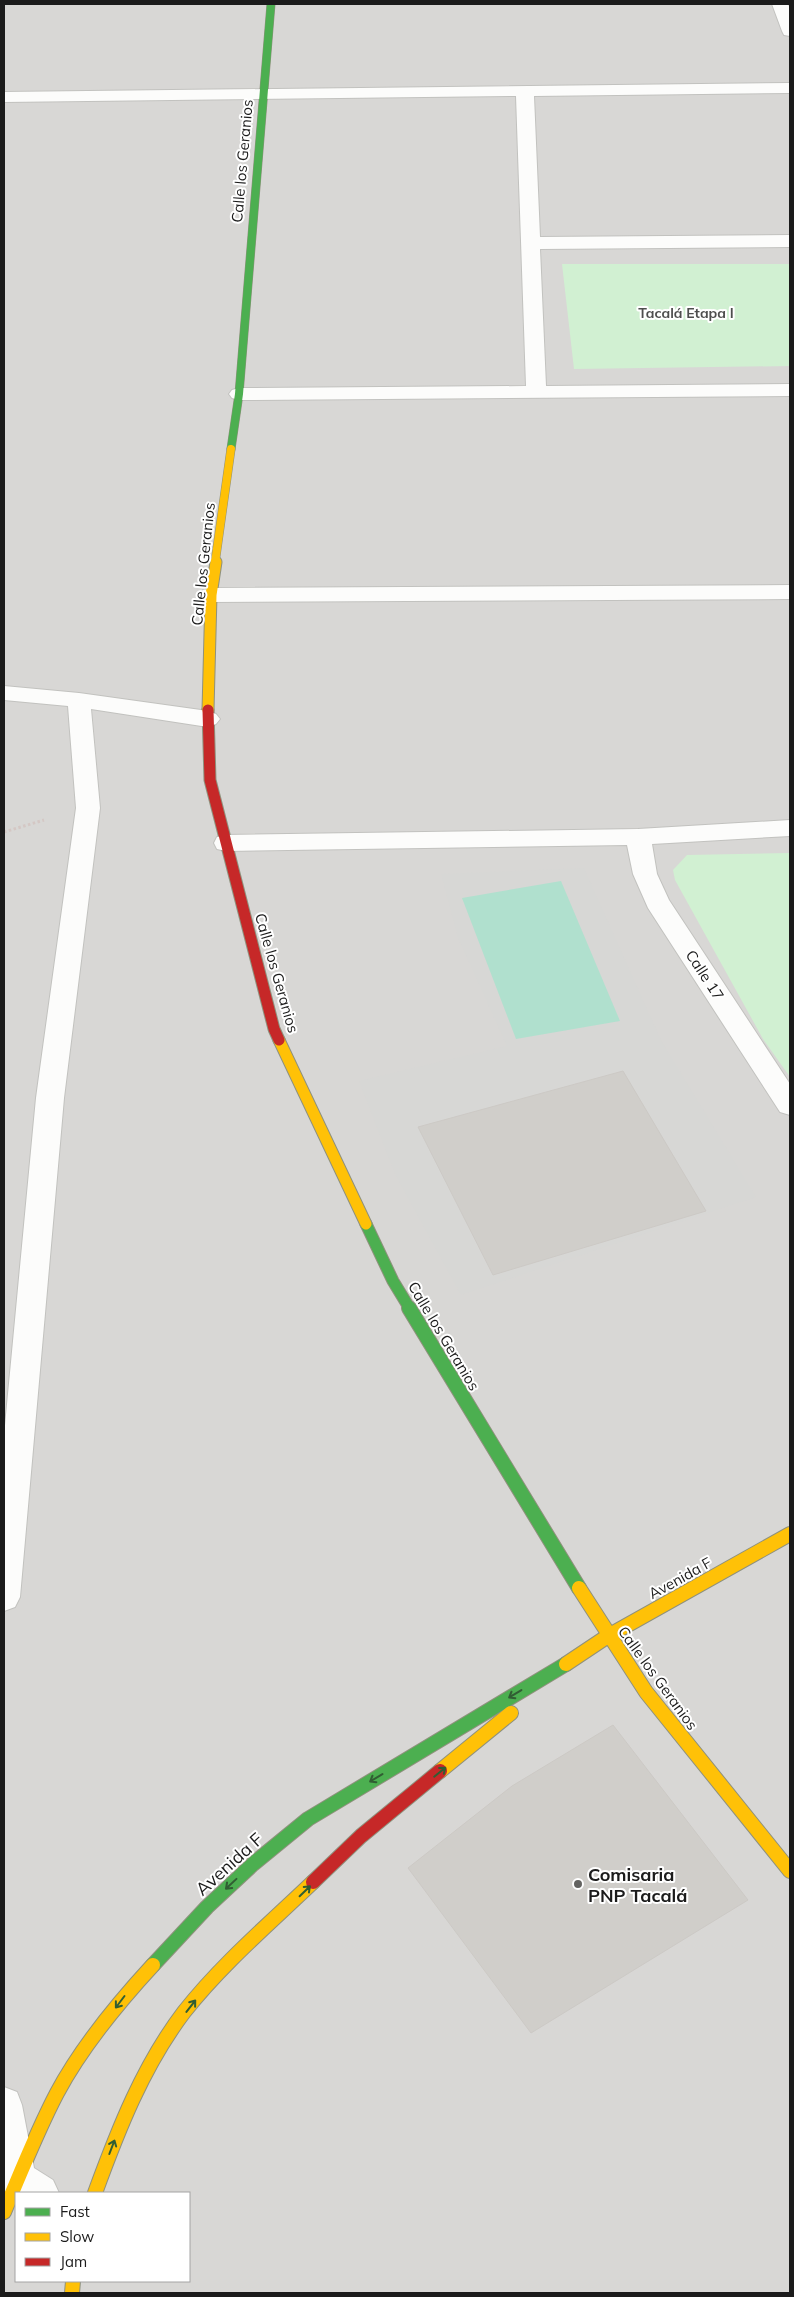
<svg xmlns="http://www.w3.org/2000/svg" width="794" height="2297" font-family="Mulish,sans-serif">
<rect width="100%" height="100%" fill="#e9e8e3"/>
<path fill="#d8d7d5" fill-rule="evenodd" d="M 4,4 L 790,4 L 790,2293 L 4,2293 ZM 16,2193 L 189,2193 L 189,2281 L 16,2281 Z"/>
<path fill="#d7d7d5" d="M 584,868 L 661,1040 L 756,1197 L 461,1295 L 395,1174 L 359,1081 L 507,1046 L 458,938 L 441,874 Z"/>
<path fill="#d1f0d2" d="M 562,264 L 790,264 L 790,366 L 574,369 Z
M 790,853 L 790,1077 L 763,1039 L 675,880 L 673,870 L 687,855 Z"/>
<path fill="#b0e0ce" d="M 561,881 L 620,1021 L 516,1039 L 462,898 Z"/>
<path fill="#d0ceca" stroke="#ccc9c5" d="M 623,1071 L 706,1211 L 493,1275 L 418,1127 Z
M 613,1725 L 748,1900 L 531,2033 L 408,1868 L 512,1786 Z"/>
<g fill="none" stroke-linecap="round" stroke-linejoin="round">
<defs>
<path id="street" d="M 772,4 L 788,4 L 790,9 L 790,36 L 784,35 L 782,31 Z
M 790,83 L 790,93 L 534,96 L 540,237 L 790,235 L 790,247 L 540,249 L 546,386 L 790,384 L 790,396 L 239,400 L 232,398 L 229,394 L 232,390 L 239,388 L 526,386 L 516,96 L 4,102 L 4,92 Z
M 790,585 L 790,599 L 211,602 L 203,600 L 200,595 L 203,590 L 211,588 Z
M 4,686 L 79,693 L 208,711 L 216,714 L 220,719 L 216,724 L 208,727 L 91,709 L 100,808 L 64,1098 L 20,1597 L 15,1607 L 4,1611 L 4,1436 L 36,1098 L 76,808 L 68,706 L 4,700 Z
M 790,820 L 790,836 L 652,844 L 657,874 L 669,900 L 790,1084 L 790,1115 L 780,1112 L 648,908 L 633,874 L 627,845 L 226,851 L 217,849 L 214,843 L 217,837 L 226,835 L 638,829 Z
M 4,2087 L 17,2092 L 22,2105 L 34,2168 L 53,2180 L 59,2193 L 16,2193 L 16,2200 L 4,2192 Z"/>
<path id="fast-far2" d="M 231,449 L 239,394 L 271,4"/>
<path id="fast-far1" d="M 366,1224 L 393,1281 L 410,1309"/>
<path id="fast" d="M 409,1308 L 579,1588
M 153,1965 L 207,1907 L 253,1864 L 308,1819 L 566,1664"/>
<path id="slow-far2" d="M 215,563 L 231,449"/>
<path id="slow-far1" d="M 208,710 L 211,595 L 216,562
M 279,1040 L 366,1224"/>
<path id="slow" d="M 579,1588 L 646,1692 L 790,1871
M 566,1664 L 608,1636 L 790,1534
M 440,1771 L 511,1713
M 95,2193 C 118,2130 143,2066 184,2012 C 222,1964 269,1924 313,1882
M 4,2212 C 21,2172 37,2131 57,2093 C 82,2046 117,2004 153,1965
M 72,2293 L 73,2281"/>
<path id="jam-far1" d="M 208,710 L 210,780 L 274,1029 L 279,1040"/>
<path id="jam" d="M 313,1882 L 361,1836 L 440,1771"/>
</defs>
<use href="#street" stroke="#c2c2bf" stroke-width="2"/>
<use href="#fast-far2" stroke="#8f917d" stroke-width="9"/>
<use href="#fast-far1" stroke="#8f917d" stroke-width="13"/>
<use href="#fast" stroke="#8f917d" stroke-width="16"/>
<use href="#slow-far2" stroke="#8f917d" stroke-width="9"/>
<use href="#slow-far1" stroke="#8f917d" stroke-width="13"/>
<use href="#slow" stroke="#8f917d" stroke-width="16"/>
<use href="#jam-far1" stroke="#8f917d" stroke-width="13"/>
<use href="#jam" stroke="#8f917d" stroke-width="16"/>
<path stroke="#d4c7c4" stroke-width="3" stroke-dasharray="2.5 2.5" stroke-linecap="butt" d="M 4,832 L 44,820"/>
<use href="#street" fill="#fcfcfb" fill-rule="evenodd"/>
<use href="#fast-far2" stroke="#4caf50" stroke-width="8"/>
<use href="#fast-far1" stroke="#4caf50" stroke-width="11"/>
<use href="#fast" stroke="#4caf50" stroke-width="14"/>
<use href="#slow-far2" stroke="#ffc107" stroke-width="8"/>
<use href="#slow-far1" stroke="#ffc107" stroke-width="11"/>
<use href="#slow" stroke="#ffc107" stroke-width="14"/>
<use href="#jam-far1" stroke="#c62828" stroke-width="11"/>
<use href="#jam" stroke="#c62828" stroke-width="14"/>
</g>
<defs><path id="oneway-shaft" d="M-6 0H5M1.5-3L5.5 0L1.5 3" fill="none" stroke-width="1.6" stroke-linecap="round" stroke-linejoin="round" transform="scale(1.25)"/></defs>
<g stroke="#315e33">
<use href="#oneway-shaft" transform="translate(515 1694) rotate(149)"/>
<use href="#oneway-shaft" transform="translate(440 1772) rotate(-39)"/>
<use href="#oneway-shaft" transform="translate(376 1778) rotate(149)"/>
<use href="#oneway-shaft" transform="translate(231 1884) rotate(137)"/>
<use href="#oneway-shaft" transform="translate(305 1891) rotate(-44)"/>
<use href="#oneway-shaft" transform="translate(120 2002) rotate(127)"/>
<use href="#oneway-shaft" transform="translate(191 2006) rotate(-52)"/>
<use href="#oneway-shaft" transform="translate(112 2147) rotate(-69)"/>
</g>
<circle fill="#636361" stroke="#fff" stroke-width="2" cx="578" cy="1884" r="5"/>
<g text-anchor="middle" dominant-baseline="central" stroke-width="4" stroke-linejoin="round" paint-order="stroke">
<g font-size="14" font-weight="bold" fill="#4e4e4e" stroke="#fff">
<text x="686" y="313">Tacalá Etapa I</text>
</g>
<g font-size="15" fill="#1b1b1b" stroke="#fff">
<text transform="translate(242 161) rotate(-85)">Calle los Geranios</text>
<text transform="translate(203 564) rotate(-84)">Calle los Geranios</text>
<text transform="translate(277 973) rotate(74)">Calle los Geranios</text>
<text transform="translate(705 975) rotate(57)">Calle 17</text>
<text transform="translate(444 1336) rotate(59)">Calle los Geranios</text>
<text transform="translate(680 1578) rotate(-29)">Avenida F</text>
<text transform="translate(658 1678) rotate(54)">Calle los Geranios</text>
</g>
<g font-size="18" fill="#1b1b1b" stroke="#fff">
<text transform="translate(229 1864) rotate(-42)">Avenida F</text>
</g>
<g font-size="18" font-weight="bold" fill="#1b1b1b" stroke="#fff" text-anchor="start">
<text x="588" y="1874">Comisaria<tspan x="588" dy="21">PNP Tacalá</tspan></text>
</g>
</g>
<rect width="794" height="2297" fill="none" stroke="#1b1b1b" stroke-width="10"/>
<rect x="15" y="2192" width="175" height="90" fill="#ffffff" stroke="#a4a4a4"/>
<rect x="25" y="2208" width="25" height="8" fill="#4caf50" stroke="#a4a4a4"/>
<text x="60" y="2217" font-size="15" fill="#1b1b1b">Fast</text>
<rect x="25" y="2233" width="25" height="8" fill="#ffc107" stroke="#a4a4a4"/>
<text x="60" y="2242" font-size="15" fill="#1b1b1b">Slow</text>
<rect x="25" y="2258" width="25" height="8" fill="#c62828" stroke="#a4a4a4"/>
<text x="60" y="2267" font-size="15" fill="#1b1b1b">Jam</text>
</svg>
